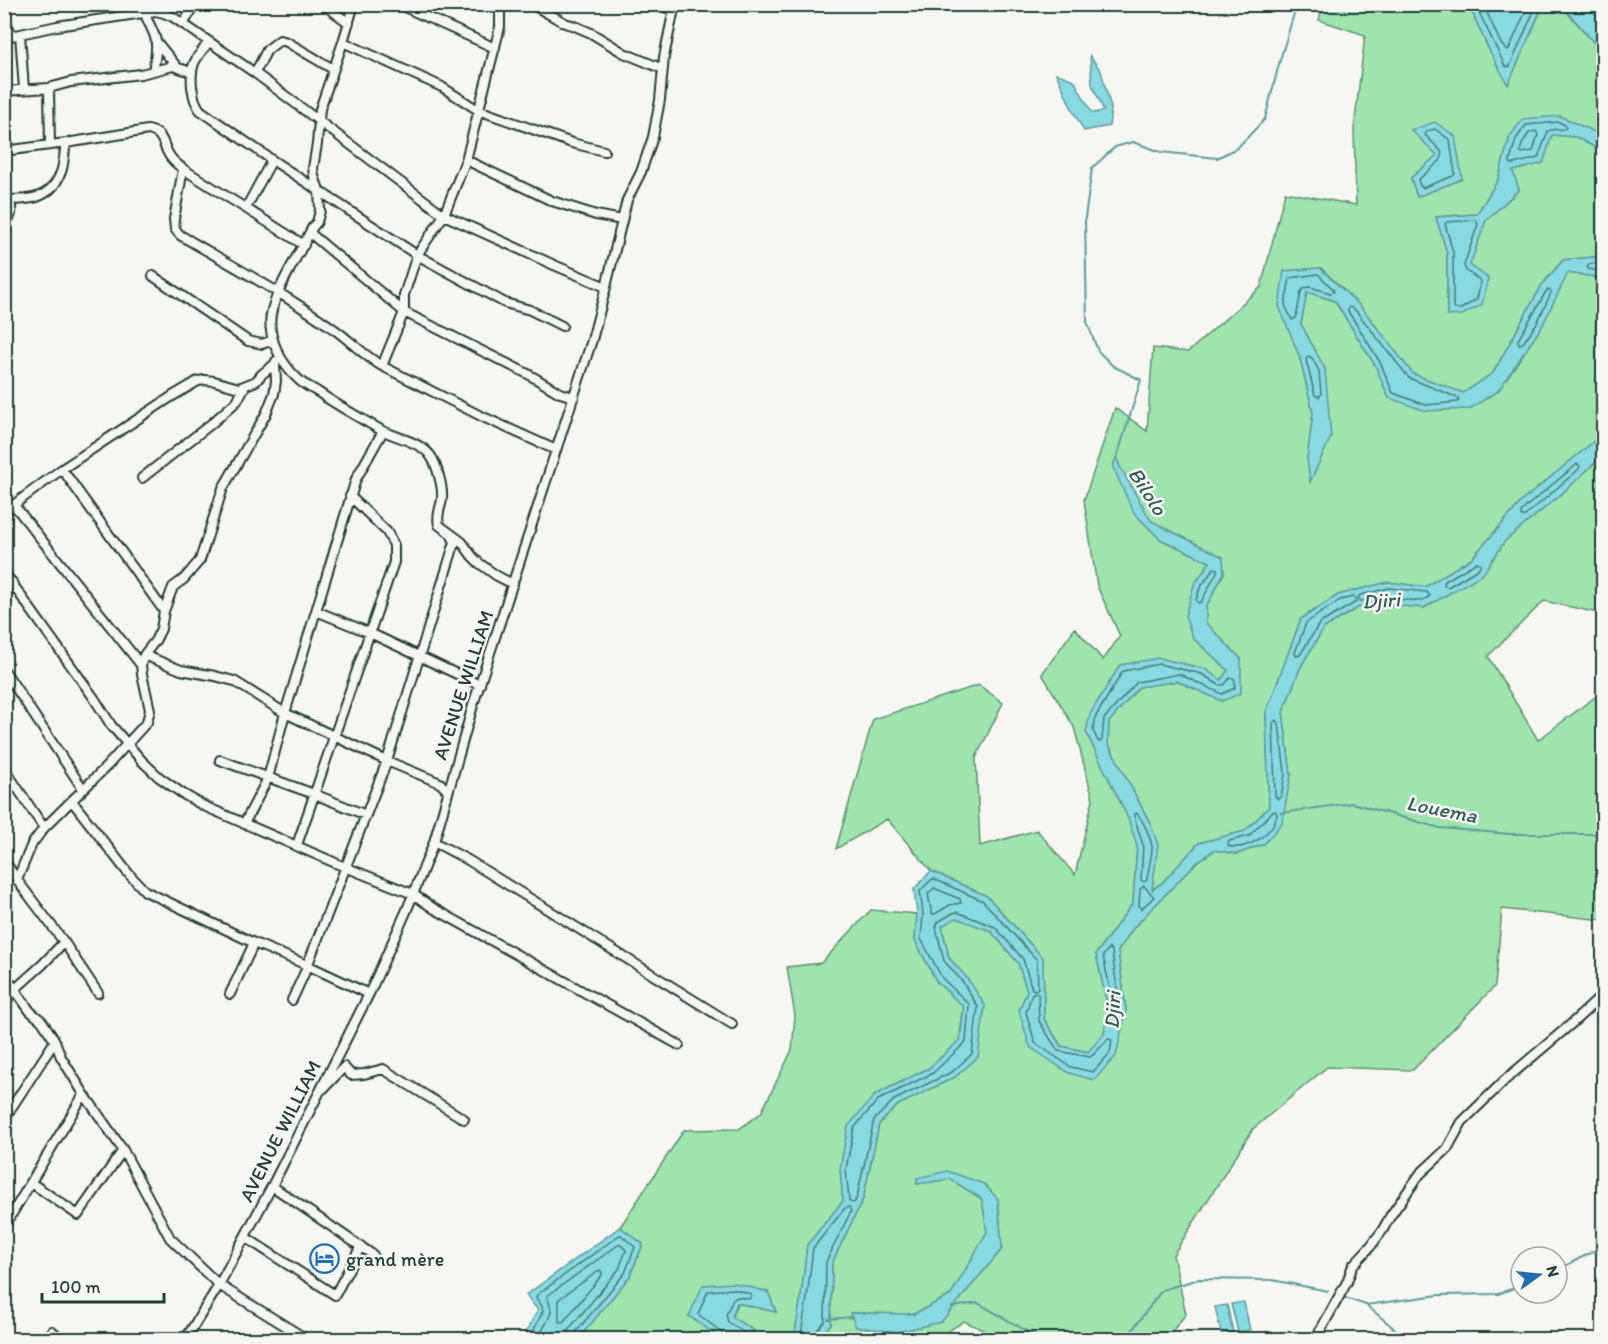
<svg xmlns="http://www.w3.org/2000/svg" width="1608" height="1344" font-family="Itim,sans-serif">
<rect width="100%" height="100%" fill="#f6f6f2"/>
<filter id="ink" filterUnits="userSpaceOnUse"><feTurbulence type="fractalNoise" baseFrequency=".0167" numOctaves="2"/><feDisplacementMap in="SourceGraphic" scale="12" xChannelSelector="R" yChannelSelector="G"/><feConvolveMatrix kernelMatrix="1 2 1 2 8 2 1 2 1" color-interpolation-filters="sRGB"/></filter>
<g filter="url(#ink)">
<path fill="#9fe3af" stroke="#5f9072" stroke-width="1.5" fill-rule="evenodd" d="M 1323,5 L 1469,5 L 1489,50 L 1530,36 L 1543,5 L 1565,5 L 1566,11 L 1603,53 L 1603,136 L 1560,116 L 1510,136 L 1498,180 L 1477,214 L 1436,217 L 1447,253 L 1447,315 L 1469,266 L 1486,220 L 1519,190 L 1512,171 L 1543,163 L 1552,135 L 1576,137 L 1603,152 L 1603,256 L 1563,260 L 1542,285 L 1493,373 L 1463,393 L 1413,374 L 1361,307 L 1321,268 L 1285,271 L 1300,358 L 1313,413 L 1307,459 L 1325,369 L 1301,324 L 1307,292 L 1335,301 L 1375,365 L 1389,398 L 1469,409 L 1498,391 L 1542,326 L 1567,273 L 1596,277 L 1596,336 L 1604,350 L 1603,434 L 1523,500 L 1472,558 L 1425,587 L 1388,582 L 1338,595 L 1301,619 L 1266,713 L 1269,807 L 1245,831 L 1199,843 L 1162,883 L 1151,890 L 1150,823 L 1108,743 L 1109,722 L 1138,687 L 1177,681 L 1222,701 L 1241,659 L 1206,623 L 1206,607 L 1224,573 L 1222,557 L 1151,521 L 1119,465 L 1117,456 L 1113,467 L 1160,539 L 1210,562 L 1194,585 L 1193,638 L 1228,670 L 1221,680 L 1205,669 L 1159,658 L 1086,732 L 1128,818 L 1137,845 L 1133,903 L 1096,954 L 1108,1008 L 1104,1034 L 1089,1052 L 1061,1046 L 1044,1019 L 1043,958 L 987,896 L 931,871 L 887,819 L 836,849 L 873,719 L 979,685 L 1003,703 L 976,758 L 980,846 L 1037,830 L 1075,875 L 1093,799 L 1074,727 L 1042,674 L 1075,628 L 1103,660 L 1120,636 L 1097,586 L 1084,500 L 1115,408 L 1147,431 L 1153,348 L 1188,352 L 1261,287 L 1285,192 L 1356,205 L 1354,129 L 1365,35 L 1319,20 ZM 1437,156 L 1462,179 L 1417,197 L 1411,178 Z
M 1603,455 L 1603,614 L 1544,601 L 1488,656 L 1538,740 L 1603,691 L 1603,920 L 1502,909 L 1495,986 L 1413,1070 L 1327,1067 L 1253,1129 L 1173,1255 L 1186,1314 L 1166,1339 L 1002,1339 L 964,1321 L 936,1339 L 818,1340 L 831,1324 L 832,1263 L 863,1199 L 879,1124 L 898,1105 L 955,1077 L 967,978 L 949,958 L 942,926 L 956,917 L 991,931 L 1018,963 L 1027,991 L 1019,1011 L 1094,1080 L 1126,1010 L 1118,951 L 1134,927 L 1196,863 L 1215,850 L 1237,854 L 1264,844 L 1291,775 L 1283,712 L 1301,666 L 1324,628 L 1359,607 L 1383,604 L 1424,608 L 1482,574 L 1505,541 L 1566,490 ZM 947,1171 L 998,1199 L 1002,1249 L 941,1322 L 850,1313 L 914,1314 L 951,1295 L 987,1232 L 982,1199 L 950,1179 L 917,1184 Z
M 871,910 L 917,914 L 915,940 L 937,982 L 964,1007 L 960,1040 L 929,1068 L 875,1095 L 840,1169 L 843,1201 L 807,1245 L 801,1297 L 794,1339 L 747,1339 L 753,1330 L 732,1318 L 737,1303 L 776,1312 L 768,1292 L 689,1316 L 722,1339 L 578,1339 L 630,1276 L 643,1244 L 620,1227 L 684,1130 L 739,1129 L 761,1113 L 792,1050 L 795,1016 L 787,967 L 821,963 Z"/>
<path fill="#88d9e1" stroke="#5e9b9c" stroke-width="1.5" d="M 1469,5 L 1543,5 L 1508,85 L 1489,50 Z
M 1565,5 L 1587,5 L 1603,22 L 1603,53 L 1566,10 Z
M 1090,56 L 1101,71 L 1111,108 L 1109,126 L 1084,131 L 1073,111 L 1056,73 L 1074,80 L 1092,113 L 1104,111 L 1092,84 Z
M 1560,116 L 1603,136 L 1603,152 L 1576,137 L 1552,135 L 1543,163 L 1513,171 L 1519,190 L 1486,220 L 1470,265 L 1488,278 L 1482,305 L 1462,315 L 1447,316 L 1447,253 L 1436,217 L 1477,214 L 1498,180 L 1510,136 L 1523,119 Z
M 1435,122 L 1455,136 L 1462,179 L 1417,197 L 1411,178 L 1437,155 L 1411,130 Z
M 1603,256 L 1603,350 L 1596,336 L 1596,277 L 1568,273 L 1542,326 L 1498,391 L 1469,409 L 1426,411 L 1389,398 L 1375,365 L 1335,301 L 1307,292 L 1301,324 L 1325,369 L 1331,437 L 1310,482 L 1307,459 L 1313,413 L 1300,358 L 1279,306 L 1284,271 L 1320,268 L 1361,307 L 1413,374 L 1463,393 L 1493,373 L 1542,285 L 1563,260 Z
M 1603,434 L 1603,455 L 1566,490 L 1505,541 L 1483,574 L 1424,608 L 1383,604 L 1359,607 L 1324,628 L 1301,666 L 1283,712 L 1291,775 L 1282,823 L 1264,844 L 1237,854 L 1214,850 L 1196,863 L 1134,927 L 1118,951 L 1126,1010 L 1116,1056 L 1094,1080 L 1069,1073 L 1030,1047 L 1019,1011 L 1027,991 L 1018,963 L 991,931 L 956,918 L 942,926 L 949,958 L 967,978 L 985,1005 L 978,1057 L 955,1077 L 898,1105 L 879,1124 L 863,1199 L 832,1263 L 831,1324 L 818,1339 L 794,1339 L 801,1297 L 807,1245 L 843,1201 L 840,1169 L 848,1126 L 875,1095 L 929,1068 L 960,1040 L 964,1007 L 937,982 L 915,940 L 917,914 L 914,889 L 931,871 L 987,896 L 1043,958 L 1044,1019 L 1061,1046 L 1088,1052 L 1104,1034 L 1108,1008 L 1096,954 L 1133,903 L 1137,845 L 1128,818 L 1086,732 L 1090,714 L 1120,665 L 1159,658 L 1205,669 L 1221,680 L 1228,670 L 1193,638 L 1185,616 L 1194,585 L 1210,562 L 1160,539 L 1134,513 L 1113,467 L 1117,455 L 1119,465 L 1151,521 L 1223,557 L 1224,573 L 1206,607 L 1206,623 L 1241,659 L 1241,693 L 1222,701 L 1177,681 L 1139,687 L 1109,722 L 1108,743 L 1150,823 L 1158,845 L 1152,890 L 1162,883 L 1199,843 L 1245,831 L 1269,807 L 1266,713 L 1301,619 L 1338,595 L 1388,582 L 1425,587 L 1472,558 L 1523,500 Z
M 947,1171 L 984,1184 L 998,1199 L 1002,1249 L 941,1322 L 897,1332 L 856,1327 L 850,1313 L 914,1314 L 951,1295 L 987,1232 L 982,1199 L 950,1179 L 917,1184 L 917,1178 Z
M 620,1227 L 643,1244 L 630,1276 L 579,1338 L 580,1339 L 522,1339 L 538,1310 L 526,1295 Z
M 734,1283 L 768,1292 L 776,1312 L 737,1303 L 732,1317 L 754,1331 L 747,1339 L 722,1339 L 689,1316 L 703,1285 Z
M 1244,1302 L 1250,1330 L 1238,1332 L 1231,1304 Z
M 1227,1305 L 1233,1332 L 1222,1337 L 1215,1307 Z"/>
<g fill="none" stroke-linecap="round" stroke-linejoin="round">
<path stroke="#497b79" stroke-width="1.5" d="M 1475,4 L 1505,66 L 1507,67 L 1510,66 L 1537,4
M 1483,4 L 1501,44 L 1507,50 L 1509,49 L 1529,4
M 1559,122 L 1565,125 L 1566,128 C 1560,132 1554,127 1548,131 L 1538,158 L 1513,164 L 1510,163 L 1510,161 L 1516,139 L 1526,125 Z
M 1435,129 L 1450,140 L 1455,174 L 1453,176 L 1422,188 L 1420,186 L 1418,180 L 1440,161 L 1442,157 L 1441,151 L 1425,135 L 1427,131 Z
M 1536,131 L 1538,135 L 1533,151 L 1522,153 L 1520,151 L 1523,142 L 1530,132 Z
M 1476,220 L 1478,224 L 1464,265 L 1466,271 L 1481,281 L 1477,299 L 1461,309 L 1455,309 L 1453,306 L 1453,252 L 1445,224 L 1447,222 Z
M 1604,262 L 1589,264 L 1587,267 L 1588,269 L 1598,271 L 1602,276 L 1602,334 L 1604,338
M 1318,274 L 1333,289 L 1334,292 L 1330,293 L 1310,287 L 1304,288 L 1301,292 L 1296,318 L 1292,320 L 1285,305 L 1290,278 Z
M 1547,290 L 1550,290 L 1551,293 L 1537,323 L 1523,343 L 1519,344 L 1518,340 Z
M 1350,307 L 1356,311 L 1409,378 L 1458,398 L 1459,400 L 1458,402 L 1426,405 L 1393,393 L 1380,362 L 1348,311 L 1348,308 Z
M 1308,356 L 1312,358 L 1319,371 L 1321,394 L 1319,397 L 1315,395 L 1306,360 Z
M 1577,464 L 1580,466 L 1579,469 L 1525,516 L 1521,516 L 1521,512 L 1528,505 Z
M 1477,562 L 1481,564 L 1478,569 L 1448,587 L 1444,586 L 1445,581 Z
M 1214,568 L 1217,569 L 1217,572 L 1201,602 L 1198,603 L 1196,600 L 1200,588 Z
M 1389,588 L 1427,592 L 1430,596 L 1422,601 L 1383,598 L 1361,601 L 1358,599 L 1360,595 Z
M 1353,597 L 1356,598 L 1356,602 L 1319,624 L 1300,655 L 1296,656 L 1295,653 L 1306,623 L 1340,600 Z
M 1159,664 L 1202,674 L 1219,685 L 1224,685 L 1230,678 L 1233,678 L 1235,680 L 1235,688 L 1222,694 L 1179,674 L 1137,682 L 1104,719 L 1102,740 L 1100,742 L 1098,741 L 1093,731 L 1096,716 L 1123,671 Z
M 1276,720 L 1279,723 L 1285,774 L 1281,797 L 1278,799 L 1275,796 L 1273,723 Z
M 1275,811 L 1277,814 C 1275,833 1246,852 1228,846 L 1229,841 L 1249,836 L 1272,812 Z
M 1136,813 C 1142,817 1151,838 1152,847 C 1152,857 1148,870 1147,880 L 1144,882 L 1141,880 L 1143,845 L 1134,816 Z
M 934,879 L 983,901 L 1037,960 L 1038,988 L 1035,990 L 1032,989 L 1023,959 L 995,927 L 957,912 L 953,913 L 938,922 L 936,928 L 944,961 L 962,981 L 978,1007 L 972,1054 L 952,1072 L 894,1100 L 874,1120 L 857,1197 L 855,1202 L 852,1203 L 849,1201 L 846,1169 L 854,1128 L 878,1100 L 933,1073 L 966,1042 L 969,1004 L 942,978 L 921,939 L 923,914 L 920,891 L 931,880 Z
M 1144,886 L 1154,897 L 1141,909 L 1139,906 L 1140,889 Z
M 934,888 L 960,899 L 961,903 L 950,905 L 935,914 L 932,914 L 928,894 Z
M 1109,948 L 1112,951 L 1118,996 L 1115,1000 L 1112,998 L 1103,956 Z
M 1036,992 L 1038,994 L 1039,1021 L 1058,1051 L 1090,1057 L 1093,1055 L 1108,1039 L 1112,1040 L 1110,1053 L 1093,1072 L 1071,1067 L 1035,1043 L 1026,1012 L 1032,994 Z
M 600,1270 L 602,1272 L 602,1275 L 563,1322 L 559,1322 L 559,1299 Z
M 529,1340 L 543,1311 L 542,1306 L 536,1298 L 537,1295 L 618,1236 L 621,1235 L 635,1247 L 625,1273 L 575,1333 L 573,1340
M 537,1340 C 541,1331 550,1320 551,1311 C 551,1306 548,1301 547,1296 L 618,1245 L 621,1245 L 626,1250 L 619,1269 L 569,1329 L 566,1340
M 725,1340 L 722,1333 L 698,1314 L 708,1291 L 733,1289 L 751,1294 L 751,1297 L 749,1299 L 738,1297 L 733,1299 L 726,1315 L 728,1322 L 743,1332 L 743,1340
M 800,1340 L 807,1298 L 813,1248 L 845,1208 L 849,1207 L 851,1211 L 826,1262 L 825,1321 L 814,1334 L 812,1340"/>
<path stroke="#5e9b9c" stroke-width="2" d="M 1117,457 L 1141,380 L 1113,366 L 1098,351 L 1087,322 L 1085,218 L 1092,168 L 1115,147 L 1133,142 L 1161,152 L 1217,158 L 1237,148 L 1265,119 L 1280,60 L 1297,4
M 1281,813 L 1352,803 L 1440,828 L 1510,834 L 1604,834
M 1557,1270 L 1604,1246
M 1345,1298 L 1366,1305 L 1408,1340
M 1366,1305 L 1439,1295 L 1498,1294 L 1521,1285
M 952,1307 L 978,1303 L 1042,1340
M 828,1319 L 852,1317
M 1125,1340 L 1162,1290 L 1199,1279 L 1272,1280 L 1328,1291"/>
<path stroke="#88d9e1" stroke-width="8" d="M 964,1334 L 972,1340"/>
<defs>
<path id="minor" d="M 144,4 C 144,19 151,24 155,37 C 158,48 155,60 153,71
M 323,4 L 349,23
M 354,4 L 343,42 L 320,109 L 317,144 L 313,168 L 314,176 L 319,190 L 320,211 L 317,222 L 312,228 C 300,253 279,284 272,310 C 265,335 281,364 299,380 C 304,385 312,388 318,392 C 338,406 360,418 381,430 C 395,437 420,442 430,455 C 437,464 443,487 442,499 C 441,508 436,515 439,525 L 462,542 L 472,556 L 479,563 L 497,576 L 513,584
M 398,4 L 495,48
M 531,4 L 565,23 L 575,26 L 591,33 L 624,53 L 663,69
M 659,4 L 674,11
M 4,8 L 6,21 L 11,36
M 183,24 L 196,4
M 20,34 L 24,89
M 4,35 L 11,36 L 57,26 L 156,11 L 164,13 L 173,17 L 255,73 L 444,215 L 554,265 L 606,287
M 156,41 L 177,67
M 209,42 C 195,59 190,64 192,87 C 194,97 194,101 200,110 L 272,160 L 417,255 L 505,303 L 530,310 L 562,326
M 343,42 L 442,87 L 478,110 L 572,143 L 604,151
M 255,73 L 267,50 L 280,40 L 287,42 L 333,69
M 49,88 L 50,145
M 4,91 L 49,88 L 71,82 L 141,74 L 173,66 L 191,72
M 4,151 L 66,143 L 148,130 C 167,134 161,147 172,159 C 175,163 180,166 183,169 L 174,219 L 175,229 L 180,235 C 231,265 283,293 331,327 C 349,339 363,355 382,366 L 481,416 L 556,450
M 466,160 L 552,201 L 596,215 L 622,220
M 183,169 L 304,245
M 4,200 C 29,200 51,200 61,172 C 64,165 64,152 66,143
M 246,208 L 272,160
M 4,224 C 13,216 12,211 10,200
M 310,233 L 404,312 L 528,374 L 560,393 L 574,397
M 153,276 L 248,341 L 262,344 L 273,340
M 382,366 L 404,312 L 404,295 L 417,255 L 444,215 L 466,160 L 500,27 L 500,4
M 62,469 L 164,611
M 142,478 L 211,424 L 237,401 L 245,386
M 14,505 L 141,665
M 4,512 L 62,469 L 171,397 L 198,381 L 205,380 L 214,381 L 239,388 L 256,381 L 262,374 L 275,364 L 276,361
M 4,572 L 94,698 L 111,725 L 143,762 L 159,777 L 183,794 L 204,806 L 345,867 L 413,894 L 433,908 L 679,1045
M 4,588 L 12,582
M 316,611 L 370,633 L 480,685
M 144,655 L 181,670 L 215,676 L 234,681 L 285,713 L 387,761 L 440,783 L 448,791
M 4,670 L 83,789
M 220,760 L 314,794 L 366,815
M 4,768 L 44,828
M 72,801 L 128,873 L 145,891 L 254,943 L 307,965 L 369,994
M 244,824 L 268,778 L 285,713 L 356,479 L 383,431
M 434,842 L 468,860 L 732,1024
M 297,845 L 394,562 L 394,545 L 387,532 L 350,496
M 4,860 L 17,880 L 64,942 L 98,993
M 17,880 L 32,844 L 44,828 L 108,765 L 147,722 L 150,710 L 142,674 L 141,665 L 144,655 L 155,641 L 161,629 L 164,611 L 173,587 L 184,579 L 200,560 L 223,488 L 266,414 L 274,394 L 276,381 L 275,364
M 4,974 L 30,1011 L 42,1021 L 55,1041 L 61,1057 L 84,1094 L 123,1150 L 170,1238 L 219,1285 L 308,1340
M 230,994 L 254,943
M 292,1000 L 304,974 L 387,761 L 454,545 L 455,542 L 451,534
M 4,1005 L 14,990 L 42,965 L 64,942
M 323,1089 L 344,1067 L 351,1075 L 364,1074 L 383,1069 L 464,1119
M 4,1119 L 55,1041
M 30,1182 L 78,1215 L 123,1150
M 272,1186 L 373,1255
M 4,1227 L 84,1094
M 245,1237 L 335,1295 L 361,1246
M 52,1331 L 62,1340
M 185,1340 L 219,1285 L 272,1186 L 369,994 L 406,912 L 434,842 L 474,702 L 592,340 L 606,287 L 627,200 L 641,172 L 653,137 L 660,100 L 664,57 L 675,4
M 1315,1340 L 1347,1282 L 1353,1265 L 1370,1247 L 1382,1231 L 1391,1215 L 1420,1174 L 1447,1149 L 1462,1122 L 1505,1080 L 1570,1025 L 1604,994"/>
</defs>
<use href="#minor" stroke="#1f3d34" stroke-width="12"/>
<use href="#minor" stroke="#f6f6f2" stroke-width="8"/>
</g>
</g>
<defs>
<symbol id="hotel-ring" viewBox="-11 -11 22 22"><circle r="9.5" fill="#f6f6f2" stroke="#1f6fb2" stroke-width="1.5"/><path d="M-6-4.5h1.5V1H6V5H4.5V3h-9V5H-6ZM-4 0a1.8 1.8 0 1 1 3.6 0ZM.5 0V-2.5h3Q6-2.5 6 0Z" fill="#1f6fb2"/></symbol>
</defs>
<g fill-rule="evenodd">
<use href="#hotel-ring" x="308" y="1242" width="33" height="33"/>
</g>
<g text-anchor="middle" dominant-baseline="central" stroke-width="5" stroke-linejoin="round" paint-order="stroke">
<g font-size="20" fill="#1f3d34" stroke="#f6f6f2">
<text transform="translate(463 685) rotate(-72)">AVENUE WILLIAM</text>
<text transform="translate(280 1131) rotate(-63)">AVENUE WILLIAM</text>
</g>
<g font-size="20" fill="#1f3d34" stroke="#f6f6f2" text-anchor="start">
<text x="346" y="1259">grand mère</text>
</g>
<g font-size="21" font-style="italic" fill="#345c57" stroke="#f6f6f2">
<text transform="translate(1148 491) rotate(57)">Bilolo</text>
<text transform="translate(1381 600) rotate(-4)">Djiri</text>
<text transform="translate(1442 809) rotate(11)">Louema</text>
<text transform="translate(1112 1010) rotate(-87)">Djiri</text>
</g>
</g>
<rect width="1608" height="1344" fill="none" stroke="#f6f6f2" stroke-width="24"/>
<rect x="12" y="12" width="1584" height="1320" fill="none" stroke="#1f3d34" stroke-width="2" filter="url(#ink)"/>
<g transform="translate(1539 1275) rotate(75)"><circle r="28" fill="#f6f6f2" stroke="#a0aca6" stroke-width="1.5"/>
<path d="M0-4.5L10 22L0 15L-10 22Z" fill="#1f6fb2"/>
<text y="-9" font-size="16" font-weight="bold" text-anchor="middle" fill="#1f3d34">N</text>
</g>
<path d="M42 1293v9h122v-9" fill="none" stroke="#1f3d34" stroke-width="3"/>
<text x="51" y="1293" font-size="18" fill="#1f3d34" stroke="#f6f6f2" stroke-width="4.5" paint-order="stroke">100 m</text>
</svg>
